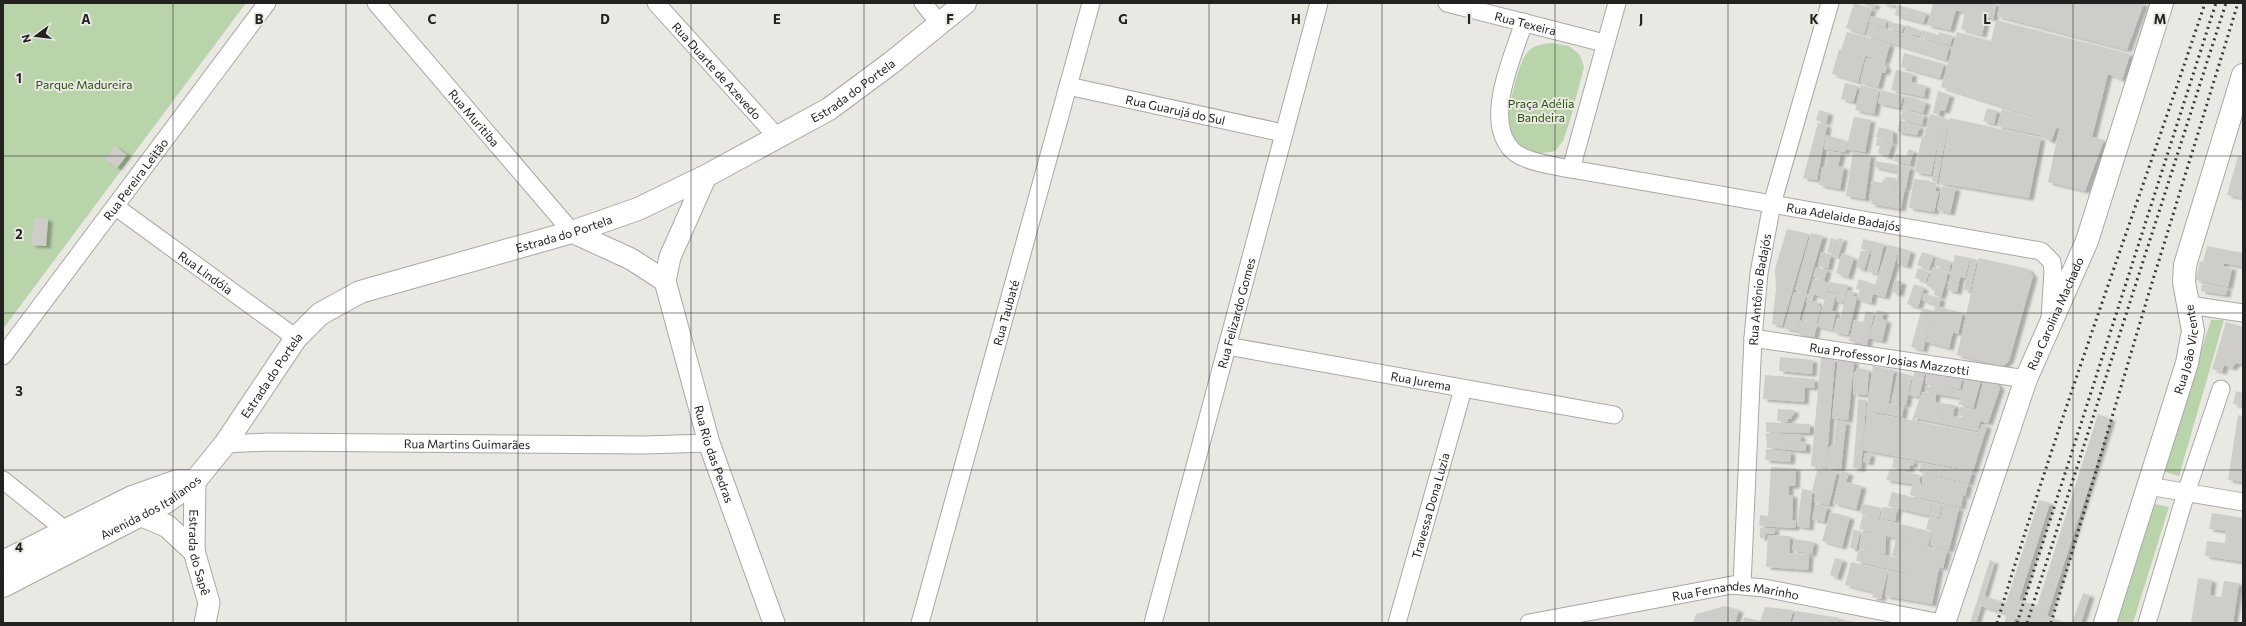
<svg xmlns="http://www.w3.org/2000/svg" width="2246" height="626" font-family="Commissioner,sans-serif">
<defs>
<filter id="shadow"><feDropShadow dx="4.5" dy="2.5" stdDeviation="1" flood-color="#0004"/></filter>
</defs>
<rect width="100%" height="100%" fill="#e9e8e3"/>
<path fill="#b9d3ab" d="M 3,3 L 246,3 L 3,329 Z
M 1552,43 L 1569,46 L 1580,55 L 1584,67 L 1569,124 L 1563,141 L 1555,151 C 1526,157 1523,150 1506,129 C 1508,113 1517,64 1527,53 C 1533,45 1543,44 1552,43 Z
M 2211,320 L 2224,320 L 2179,476 L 2163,471 Z
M 2155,504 L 2169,507 L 2133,623 L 2117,623 Z"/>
<path fill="#cecdc9" filter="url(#shadow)" d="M 1854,3 L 1872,9 L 1864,34 L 1846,28 Z
M 1861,3 L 1876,3 L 1874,8 Z
M 1880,3 L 1893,3 L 1892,6 Z
M 1928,3 L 1997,3 L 1993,19 L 1986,17 L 1982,35 L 1961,29 L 1965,13 L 1956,10 L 1950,30 L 1927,25 L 1933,5 Z
M 2000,3 L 2144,3 L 2127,50 L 1997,16 Z
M 1897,5 L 1927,13 L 1923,23 L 1895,15 Z
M 1871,16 L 1887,20 L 1885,27 L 1869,23 Z
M 1996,20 L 2130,54 L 2122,80 L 2108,74 L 2092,137 L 2104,140 L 2085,191 L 2048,182 L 2060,125 L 1941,87 L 1957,32 L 1991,41 Z
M 1889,22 L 1904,25 L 1902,32 L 1888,28 Z
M 1869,24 L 1949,47 L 1946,60 L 1866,35 Z
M 1906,25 L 1921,31 L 1919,36 L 1904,33 Z
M 1922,30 L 1937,35 L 1937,42 L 1920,37 Z
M 1847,32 L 1890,44 L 1885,62 L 1865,56 L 1858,82 L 1832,74 L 1839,49 L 1841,50 Z
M 1939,32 L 1953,36 L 1950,45 L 1937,42 Z
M 1904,53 L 1944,64 L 1940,78 L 1901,67 Z
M 1866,58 L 1885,63 L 1884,66 L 1887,67 L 1885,73 L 1882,72 L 1878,87 L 1860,82 Z
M 1896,70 L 1913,74 L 1911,82 L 1926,86 L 1924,97 L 1891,90 Z
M 1845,83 L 1858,86 L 1853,102 L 1841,99 Z
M 1861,85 L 1879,90 L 1874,114 L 1855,110 Z
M 1881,90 L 1903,96 L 1900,108 L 1878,103 Z
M 1938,91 L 1950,95 L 1945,111 L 1940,110 L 1940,115 L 1933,113 Z
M 1906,96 L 1926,102 L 1923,113 L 1902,108 Z
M 1987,108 L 1997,111 L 1994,124 L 1983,121 Z
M 2002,109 L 2057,126 L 2052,139 L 2050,141 L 2040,135 L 1997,126 Z
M 1819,110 L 1829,113 L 1826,123 L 1816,120 Z
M 1903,110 L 1924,115 L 1922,125 L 1900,119 Z
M 1930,114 L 1949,120 L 1937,182 L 1932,181 L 1941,128 L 1931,175 L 1915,172 L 1922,136 L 1924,137 Z
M 1854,117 L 1871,120 L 1865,152 L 1846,149 Z
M 1950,118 L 2041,138 L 2029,198 L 1939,183 Z
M 1900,120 L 1920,127 L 1917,135 L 1897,132 Z
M 1818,123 L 1827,125 L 1817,180 L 1803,178 Z
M 1879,127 L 1893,131 L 1893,143 L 1876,137 Z
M 1826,135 L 1847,141 L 1845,152 L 1824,149 Z
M 1877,138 L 1892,144 L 1888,157 L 1878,153 L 1880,146 L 1876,146 Z
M 115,146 L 127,155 L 117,168 L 105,159 Z
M 1909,149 L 1913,151 L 1910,165 L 1894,161 L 1896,154 L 1906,156 Z
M 1828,151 L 1841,153 L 1838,166 L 1844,167 L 1840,189 L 1819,185 L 1822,167 L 1826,167 Z
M 1853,152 L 1871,155 L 1865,199 L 1846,196 Z
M 2238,156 L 2243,157 L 2243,198 L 2227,195 Z
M 1875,161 L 1910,167 L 1906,188 L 1896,186 L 1898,172 L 1874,167 Z
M 1886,177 L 1896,178 L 1895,187 L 1905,188 L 1901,209 L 1871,204 L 1872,201 L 1869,200 L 1872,181 L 1881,183 Z
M 1914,179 L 1931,181 L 1930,184 L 1936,185 L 1936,191 L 1939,191 L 1934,212 L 1909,208 Z
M 1942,186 L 1956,188 L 1950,213 L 1937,210 Z
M 34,217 L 48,219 L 46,246 L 31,245 Z
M 1787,229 L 1809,234 L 1782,326 L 1772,324 L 1776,289 L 1775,269 Z
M 1811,233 L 1823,236 L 1806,293 L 1795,290 Z
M 1831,238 L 1837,240 L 1833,254 L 1827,252 Z
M 1839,238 L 1843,239 L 1838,257 L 1833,256 Z
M 1863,239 L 1884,244 L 1877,274 L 1867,271 L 1872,252 L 1870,251 L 1864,270 L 1856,267 L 1861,251 L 1870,251 L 1861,249 Z
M 1888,245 L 1911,251 L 1907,266 L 1897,263 L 1899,255 L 1889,253 L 1897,256 L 1885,297 L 1873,294 L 1874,288 L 1871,303 L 1858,299 L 1860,290 L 1856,289 L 1859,279 L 1875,285 Z
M 2207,246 L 2243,253 L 2243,267 L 2224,263 L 2224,266 L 2232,268 L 2228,287 L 2196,280 L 2200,261 L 2203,262 Z
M 1821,252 L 1831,255 L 1828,268 L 1818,266 Z
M 1922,252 L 1934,256 L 1929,269 L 1917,265 Z
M 1842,253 L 1854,258 L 1848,277 L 1836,273 Z
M 1955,255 L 1970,258 L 1965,278 L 1960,277 L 1957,292 L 1947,290 Z
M 1937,257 L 1951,262 L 1949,270 L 1934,265 Z
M 1971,258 L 1977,260 L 1970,291 L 1964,290 Z
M 1979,258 L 2028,269 L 2033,276 L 2009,361 L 2003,366 L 1957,355 Z
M 1816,267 L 1827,270 L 1824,281 L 1813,277 Z
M 1933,267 L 1948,272 L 1946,280 L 1930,275 Z
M 1918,268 L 1929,272 L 1926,282 L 1915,278 Z
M 1929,276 L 1946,281 L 1941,297 L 1934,295 L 1935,289 L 1927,286 Z
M 1813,279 L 1829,284 L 1830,282 L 1848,285 L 1844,302 L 1836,301 L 1838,293 L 1828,291 L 1829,284 L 1825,298 L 1813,294 L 1810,304 L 1806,303 Z
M 1895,280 L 1902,282 L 1899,294 L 1892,292 Z
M 1914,284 L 1924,288 L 1918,307 L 1907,304 Z
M 2202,284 L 2227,288 L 2226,295 L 2201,291 Z
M 1848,290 L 1854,292 L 1853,296 L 1857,297 L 1848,335 L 1833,332 L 1837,318 L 1840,319 Z
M 1794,292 L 1806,295 L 1796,331 L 1784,328 Z
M 1827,292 L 1836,295 L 1832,310 L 1827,309 L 1836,312 L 1832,330 L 1817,326 L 1820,316 L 1825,318 L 1820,316 Z
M 1924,293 L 1941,299 L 1939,306 L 1922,300 Z
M 1813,301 L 1816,301 L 1821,308 L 1816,324 L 1802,319 L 1807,304 L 1811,306 Z
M 1935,306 L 1963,313 L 1958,334 L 1953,332 L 1949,348 L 1926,342 L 1932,314 L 1923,350 L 1911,347 L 1922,308 L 1934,311 Z
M 1877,310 L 1884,312 L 1882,319 L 1887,321 L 1882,341 L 1869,338 Z
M 1866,311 L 1874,313 L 1867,345 L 1849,341 L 1854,320 L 1863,322 Z
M 1800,320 L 1817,325 L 1814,337 L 1796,332 Z
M 2226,322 L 2243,327 L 2243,364 L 2236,363 L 2232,368 L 2224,365 L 2222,372 L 2212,369 Z
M 1780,357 L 1813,360 L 1812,374 L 1779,371 Z
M 1821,357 L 1835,359 L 1826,468 L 1811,466 Z
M 1838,359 L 1854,361 L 1848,420 L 1832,418 Z
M 1873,366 L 1894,370 L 1887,414 L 1866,411 Z
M 1857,368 L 1869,370 L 1867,395 L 1853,394 L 1854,371 L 1856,372 Z
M 1915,370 L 1925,372 L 1919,397 L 1909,395 Z
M 1927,371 L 1962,378 L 1960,389 L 1931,384 L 1962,391 L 1966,376 L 1981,380 L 1973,408 L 1958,404 L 1961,398 L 1936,394 L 1935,402 L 1940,403 L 1939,418 L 1941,403 L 1955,405 L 1953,416 L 1976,420 L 1958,415 L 1960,407 L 1981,412 L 1976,410 L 1984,379 L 1996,382 L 2000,388 L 1988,423 L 1980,421 L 1978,431 L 1915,418 L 1915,421 L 1912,420 L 1922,392 L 1933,393 L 1925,391 L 1925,386 L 1931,387 L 1931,384 L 1925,383 Z
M 1898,372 L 1912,376 L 1906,405 L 1891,402 Z
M 1765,375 L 1815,379 L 1814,388 L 1805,387 L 1804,402 L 1763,399 Z
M 2236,391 L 2243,393 L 2243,406 L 2233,404 Z
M 1858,399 L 1866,400 L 1864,433 L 1856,433 Z
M 1890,403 L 1904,406 L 1902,417 L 1887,414 Z
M 1778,409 L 1794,410 L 1794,416 L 1792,415 L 1791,419 L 1788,419 L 1788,422 L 1777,421 Z
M 1867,412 L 1978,433 L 1982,424 L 1987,426 L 1973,471 L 1863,450 Z
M 2098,414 L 2111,419 L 2047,616 L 2066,623 L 2031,623 L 2015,618 L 2013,623 L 2004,623 L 2007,614 L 1981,606 L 1976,623 L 1970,623 L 1990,560 L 1994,562 L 1984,596 L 2006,603 L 2039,500 L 2050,503 L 2019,600 L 2037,606 Z
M 2238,415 L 2243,416 L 2243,482 L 2228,480 Z
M 1836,421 L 1846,422 L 1841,469 L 1827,468 L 1828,449 L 1831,445 L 1834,445 Z
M 1766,422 L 1810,424 L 1810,433 L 1766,432 Z
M 1766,433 L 1801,435 L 1801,441 L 1781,441 L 1806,442 L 1806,451 L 1767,448 Z
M 1856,433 L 1864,434 L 1861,469 L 1853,468 Z
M 1766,449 L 1791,452 L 1790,462 L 1765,460 Z
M 1865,453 L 1871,454 L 1869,463 L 1863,462 Z
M 1894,458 L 1914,461 L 1913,466 L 1910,465 L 1909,470 L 1892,468 Z
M 1921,463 L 1972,472 L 1969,483 L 1919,472 Z
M 1771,467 L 1796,468 L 1795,486 L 1789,486 L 1789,495 L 1793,495 L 1792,520 L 1796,520 L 1795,528 L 1759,526 L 1760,515 L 1768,516 Z
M 1818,467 L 1837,472 L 1829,505 L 1814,502 L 1816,492 L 1812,491 Z
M 1890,469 L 1920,475 L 1919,479 L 1922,487 L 1922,474 L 1968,484 L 1965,496 L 1947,492 L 1963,496 L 1961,507 L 1910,495 L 1913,481 L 1912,484 L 1886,480 Z
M 1841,471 L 1849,473 L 1846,482 L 1862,486 L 1856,509 L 1833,503 Z
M 1802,489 L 1812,491 L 1809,528 L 1797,526 Z
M 1892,492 L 1932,502 L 1929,516 L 1888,506 Z
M 1933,502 L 1942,504 L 1939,517 L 1930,515 Z
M 1816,504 L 1827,507 L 1824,522 L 1812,519 Z
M 1863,504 L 1881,508 L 1879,518 L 1861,514 Z
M 1943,504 L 1959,508 L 1949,550 L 1930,545 L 1933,531 L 1926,529 L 1930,516 L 1940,519 Z
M 1883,507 L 1897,509 L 1895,521 L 1880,518 Z
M 1830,512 L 1850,517 L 1842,547 L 1822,541 Z
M 2212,513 L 2243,518 L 2243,562 L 2205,556 L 2207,541 L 2225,543 L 2226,531 L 2209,529 Z
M 1863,515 L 1932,532 L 1928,546 L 1859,529 Z
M 1760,528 L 1775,528 L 1774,534 L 1766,534 L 1766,538 L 1760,538 Z
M 1853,530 L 1861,531 L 1856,549 L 1850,548 Z
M 1862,532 L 1886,536 L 1885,554 L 1859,548 Z
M 1768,535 L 1790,536 L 1789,553 L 1809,554 L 1808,570 L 1766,567 Z
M 1794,539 L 1814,542 L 1812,554 L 1792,550 Z
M 1896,539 L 1947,551 L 1943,568 L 1892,556 Z
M 1859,549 L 1939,568 L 1932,604 L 1885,596 L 1889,571 L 1928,578 L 1856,561 Z
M 1835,558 L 1843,560 L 1837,578 L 1830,575 Z
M 1851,562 L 1888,571 L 1881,599 L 1872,597 L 1874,592 L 1845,585 Z
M 2198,578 L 2212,580 L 2210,595 L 2221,597 L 2224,581 L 2239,583 L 2233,623 L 2191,623 Z
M 2083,593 L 2090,595 L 2081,623 L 2072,623 Z
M 1725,606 L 1739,610 L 1735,623 L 1693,623 L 1696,614 Z
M 1765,607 L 1793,610 L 1790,623 L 1743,623 L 1744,617 L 1760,621 Z
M 1796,611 L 1840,618 L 1838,623 L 1792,623 Z
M 1841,620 L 1855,622 L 1855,623 L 1840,623 Z"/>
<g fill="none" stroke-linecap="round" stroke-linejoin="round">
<defs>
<g id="minor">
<path id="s1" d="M 376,3 L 572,232"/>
<path id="s2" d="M 656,3 L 778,138"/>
<path d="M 923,3 L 939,23"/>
<path id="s3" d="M 1447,3 L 1604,43"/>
<path id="s4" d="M 1524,22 C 1513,57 1482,121 1513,151 C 1525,162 1555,166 1571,169 L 2041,251 L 2052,262 L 2053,271 L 2050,318"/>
<path id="s5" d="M 1068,86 L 1283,133"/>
<path d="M 1571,169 L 1617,3"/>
<path id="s6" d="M 116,207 L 296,338"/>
<path d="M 2189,305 L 2243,313"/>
<path id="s7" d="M 1753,338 L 2026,379"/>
<path id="s8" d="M 1227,346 L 1614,415"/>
<path id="s9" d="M 3,356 L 267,3"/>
<path id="s10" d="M 225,444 L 269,442 L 644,445 L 709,443"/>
<path d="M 3,480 L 65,530"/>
<path d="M 2148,486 L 2243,502"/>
<path id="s11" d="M 1742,585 L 1753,338 L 1759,273 L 1772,204 L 1830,3"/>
<path id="s12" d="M 920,623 L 1091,3"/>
<path id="s13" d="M 1153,623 L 1319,3"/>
<path id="s14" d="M 1397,623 L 1463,389"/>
<path id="s15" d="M 1529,623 L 1732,585 L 1764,588 L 1941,623"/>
<path d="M 2147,623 L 2186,493 L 2221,389"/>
</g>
<g id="tertiary">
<path id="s16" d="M 706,176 L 670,257 L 665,281 L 709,443 L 774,623"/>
<path d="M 572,232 L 631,259 L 665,281"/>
<path id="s17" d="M 195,481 L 194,551 L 209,603 L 205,623"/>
</g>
<g id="secondary">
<path d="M 141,515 L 167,526 L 194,551"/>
<path d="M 3,562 L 132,497 L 177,481 L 194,481"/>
<path id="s18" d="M 3,586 L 166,502 L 195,481 L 225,444 L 296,338 L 320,314 L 360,292 L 572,232 L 638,209 L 706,176 L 829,109 L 891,63 L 965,3"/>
<path id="s19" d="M 1944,623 L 2026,379 L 2087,241 L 2162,3"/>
</g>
<g id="primary">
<path id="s20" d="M 2105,623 L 2187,363 L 2193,331 L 2184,282 L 2185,265 L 2243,75"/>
</g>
</defs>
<use href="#minor" stroke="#aaa8a4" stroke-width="19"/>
<use href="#tertiary" stroke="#aaa8a4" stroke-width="23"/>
<use href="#secondary" stroke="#aaa8a4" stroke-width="24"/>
<use href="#primary" stroke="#aaa8a4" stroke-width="24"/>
<use href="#minor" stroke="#fff" stroke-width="17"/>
<use href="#tertiary" stroke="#fff" stroke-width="21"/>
<use href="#secondary" stroke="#fff" stroke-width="22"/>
<use href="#primary" stroke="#fff" stroke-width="22"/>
<path stroke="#3a3936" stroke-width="3" stroke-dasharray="2 4" stroke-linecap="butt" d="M 1997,623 C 2060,414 2136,210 2205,3
M 2017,623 L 2216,3
M 2027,623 L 2226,3
M 2051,623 L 2148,296 L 2238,3"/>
</g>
<path fill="none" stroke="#232220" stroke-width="1" stroke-opacity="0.55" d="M 173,3 L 173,623M 346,3 L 346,623M 518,3 L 518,623M 691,3 L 691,623M 864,3 L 864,623M 1037,3 L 1037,623M 1209,3 L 1209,623M 1382,3 L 1382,623M 1555,3 L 1555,623M 1728,3 L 1728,623M 1900,3 L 1900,623M 2073,3 L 2073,623M 3,156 L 2243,156M 3,313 L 2243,313M 3,470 L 2243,470"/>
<g text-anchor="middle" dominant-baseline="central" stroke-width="4" stroke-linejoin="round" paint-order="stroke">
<g font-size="12" fill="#232220" stroke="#e9e8e3">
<text stroke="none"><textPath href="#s3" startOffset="81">Rua Texeira</textPath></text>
<text stroke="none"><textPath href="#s2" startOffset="91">Rua Duarte de Azevedo</textPath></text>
<text stroke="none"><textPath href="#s18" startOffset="1010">Estrada do Portela</textPath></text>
<text stroke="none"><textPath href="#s5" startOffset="110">Rua Guarujá do Sul</textPath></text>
<text stroke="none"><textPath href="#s1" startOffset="151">Rua Muritiba</textPath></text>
<text stroke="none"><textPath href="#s9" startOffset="221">Rua Pereira Leitão</textPath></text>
<text stroke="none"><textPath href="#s4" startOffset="474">Rua Adelaide Badajós</textPath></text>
<text stroke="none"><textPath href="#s18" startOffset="686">Estrada do Portela</textPath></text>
<text stroke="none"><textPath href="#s6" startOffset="111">Rua Lindóia</textPath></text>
<text stroke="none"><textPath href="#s11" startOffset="296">Rua Antônio Badajós</textPath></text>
<text stroke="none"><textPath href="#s12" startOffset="322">Rua Taubaté</textPath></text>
<text stroke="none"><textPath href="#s13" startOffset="321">Rua Felizardo Gomes</textPath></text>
<text stroke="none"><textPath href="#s19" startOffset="329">Rua Carolina Machado</textPath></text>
<text stroke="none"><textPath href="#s20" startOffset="286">Rua João Vicente</textPath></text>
<text stroke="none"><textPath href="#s7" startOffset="138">Rua Professor Josias Mazzotti</textPath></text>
<text stroke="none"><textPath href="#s18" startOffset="350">Estrada do Portela</textPath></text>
<text stroke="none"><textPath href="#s8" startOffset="197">Rua Jurema</textPath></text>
<text stroke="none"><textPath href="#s10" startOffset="242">Rua Martins Guimarães</textPath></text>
<text stroke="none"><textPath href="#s16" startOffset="293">Rua Rio das Pedras</textPath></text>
<text stroke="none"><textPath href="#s14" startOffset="122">Travessa Dona Luzia</textPath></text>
<text stroke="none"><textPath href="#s18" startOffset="167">Avenida dos Italianos</textPath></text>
<text stroke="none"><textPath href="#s17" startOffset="72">Estrada do Sapê</textPath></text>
<text stroke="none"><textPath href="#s15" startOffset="210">Rua Fernandes Marinho</textPath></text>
</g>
<g font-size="12" fill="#2c5010" stroke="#e9e8e3">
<text x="84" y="84">Parque Madureira</text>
<text x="1541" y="103">Praça Adélia<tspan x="1541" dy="14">Bandeira</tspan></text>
</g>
</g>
<g font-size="13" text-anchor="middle" font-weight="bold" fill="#232220" stroke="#e9e8e3" stroke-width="4" stroke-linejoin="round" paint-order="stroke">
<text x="86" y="24">A</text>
<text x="259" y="24">B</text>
<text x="432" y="24">C</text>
<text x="605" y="24">D</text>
<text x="777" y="24">E</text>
<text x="950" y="24">F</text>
<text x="1123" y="24">G</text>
<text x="1296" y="24">H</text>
<text x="1469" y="24">I</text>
<text x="1641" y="24">J</text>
<text x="1814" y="24">K</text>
<text x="1987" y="24">L</text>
<text x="2160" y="24">M</text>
<text x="19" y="83">1</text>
<text x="19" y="239">2</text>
<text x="19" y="396">3</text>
<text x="19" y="552">4</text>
</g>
<rect width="2246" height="626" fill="none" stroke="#232220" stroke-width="8"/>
<g transform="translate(36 36) rotate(255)" stroke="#e9e8e3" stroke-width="3" paint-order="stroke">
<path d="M0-3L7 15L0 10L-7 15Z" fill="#232220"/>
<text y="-6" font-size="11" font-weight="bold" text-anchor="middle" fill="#232220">N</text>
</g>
</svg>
